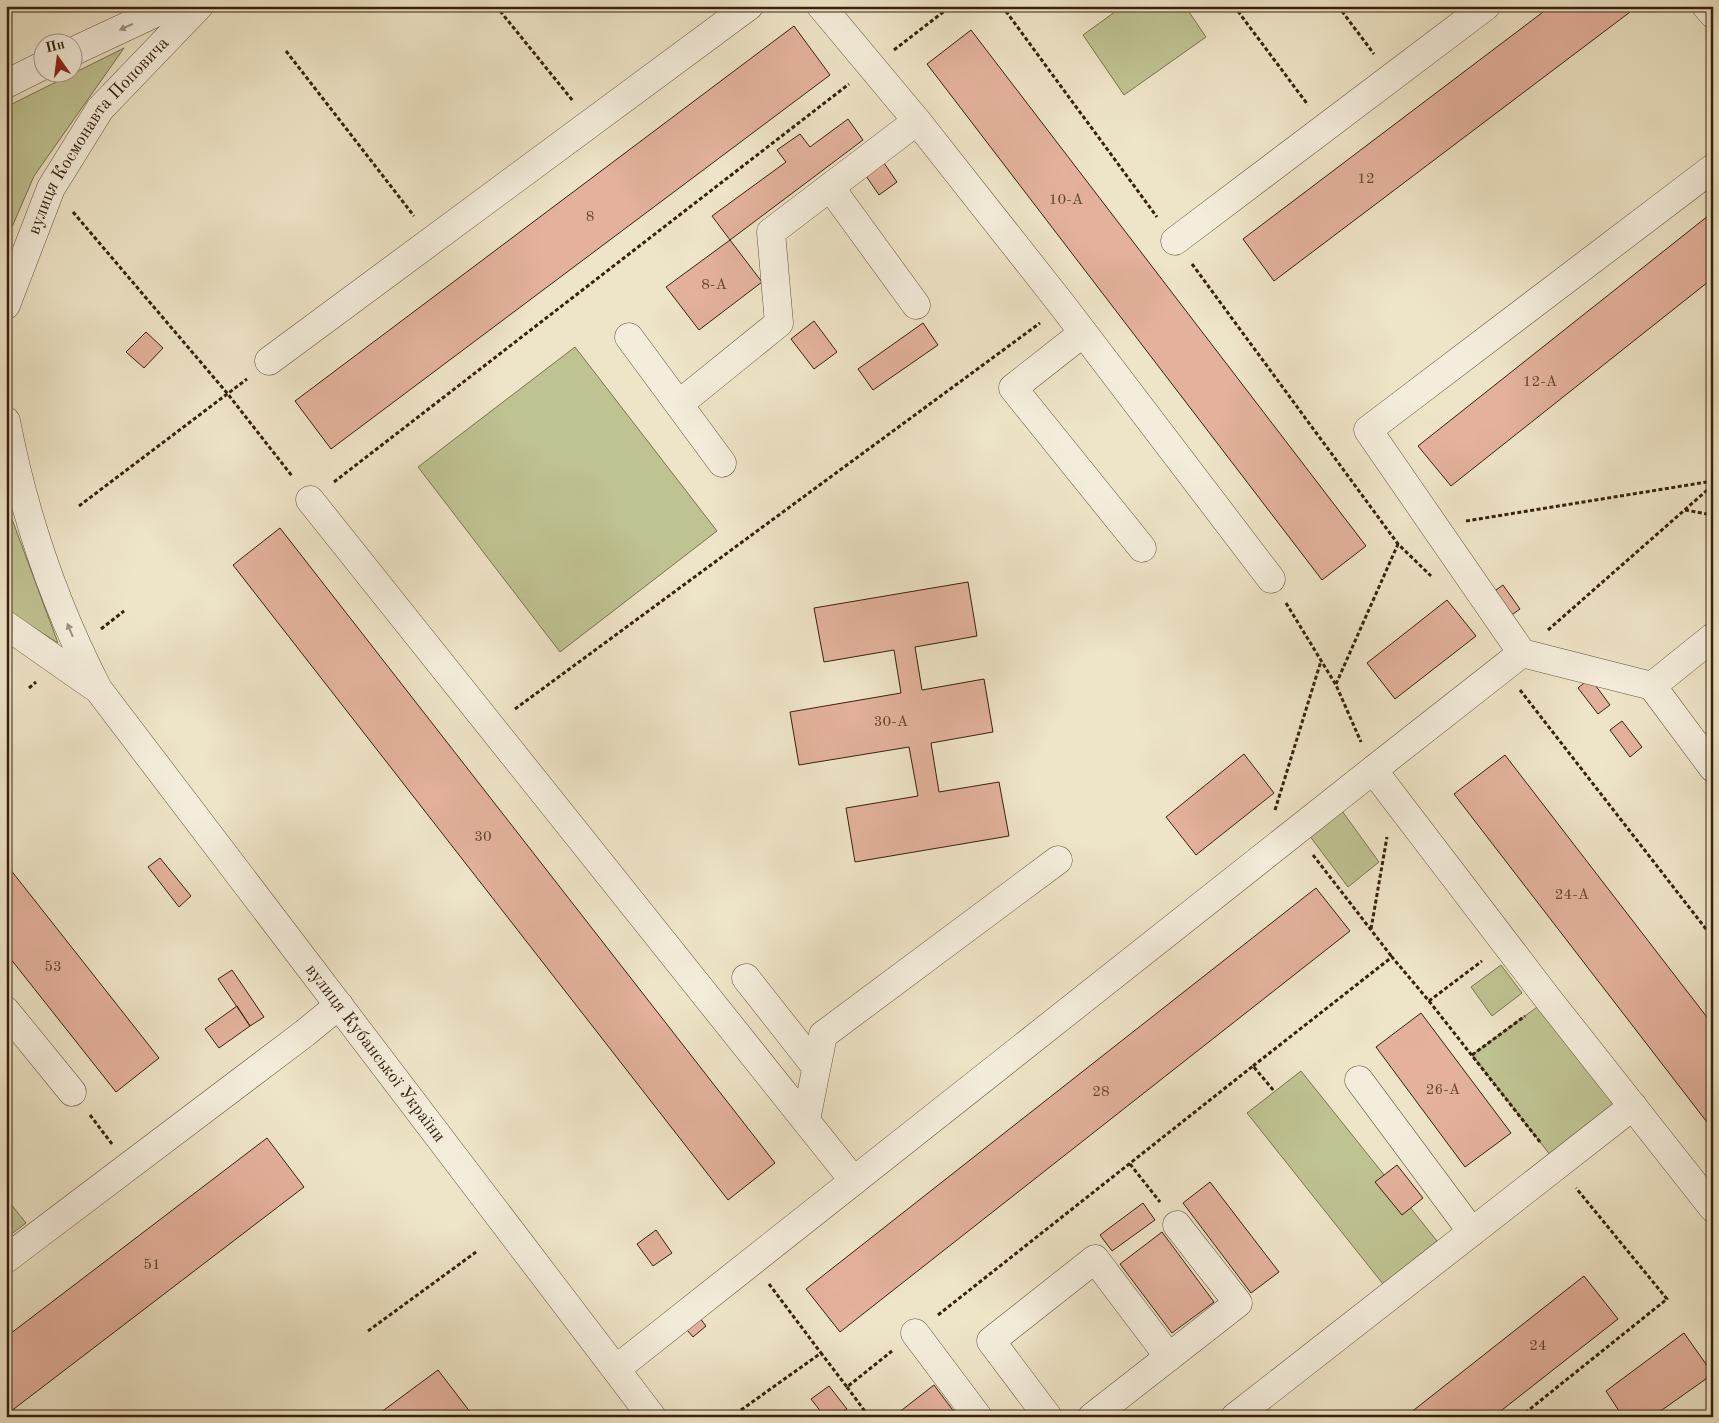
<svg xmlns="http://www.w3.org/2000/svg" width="1719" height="1423" font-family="'Old Standard TT',serif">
<rect width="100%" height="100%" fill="#eee4c7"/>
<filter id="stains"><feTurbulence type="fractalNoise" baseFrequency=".004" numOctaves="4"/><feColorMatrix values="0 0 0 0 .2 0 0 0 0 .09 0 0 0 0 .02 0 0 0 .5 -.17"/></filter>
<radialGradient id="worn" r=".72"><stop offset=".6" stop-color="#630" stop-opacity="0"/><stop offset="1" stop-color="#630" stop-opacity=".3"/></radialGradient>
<path fill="#bfc291" stroke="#7b724f" d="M 1123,6 L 1185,6 L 1206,37 L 1124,95 L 1083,35 Z
M 124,48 L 34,176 L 6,241 L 6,107 Z
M 575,347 L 717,531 L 560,652 L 418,467 Z
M 6,503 L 58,643 L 6,610 Z
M 1342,811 L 1379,862 L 1348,887 L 1309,835 Z
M 1501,965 L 1522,993 L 1492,1016 L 1471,987 Z
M 1548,999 L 1633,1106 L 1558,1165 L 1472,1055 Z
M 1301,1071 L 1437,1241 L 1383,1284 L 1247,1113 Z
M 6,1198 L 26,1223 L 6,1238 Z"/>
<path fill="#e3b19c" stroke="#37210d" d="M 1551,6 L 1632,6 L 1634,9 L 1274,281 L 1243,239 Z
M 794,26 L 830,75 L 331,449 L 295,401 Z
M 971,30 L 1366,546 L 1322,580 L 927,64 Z
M 848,119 L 863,140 L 730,240 L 712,216 L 786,162 L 777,150 L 800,134 L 810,147 Z
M 884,163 L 897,182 L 879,195 L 866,176 Z
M 1713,212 L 1713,278 L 1451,486 L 1418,446 Z
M 730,240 L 762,282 L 699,330 L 666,287 Z
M 814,321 L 837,352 L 814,369 L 791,339 Z
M 923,323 L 938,345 L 873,390 L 858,369 Z
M 146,332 L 163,348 L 144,368 L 126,352 Z
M 280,528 L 775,1163 L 728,1200 L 233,565 Z
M 968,582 L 977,636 L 915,647 L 922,690 L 984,679 L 993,732 L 931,743 L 939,792 L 999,782 L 1009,836 L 855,862 L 846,808 L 918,796 L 909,747 L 799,765 L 790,712 L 901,693 L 894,650 L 824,662 L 814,608 Z
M 1503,585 L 1520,609 L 1506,619 L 1489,595 Z
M 1447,600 L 1476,636 L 1395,699 L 1367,663 Z
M 1590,678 L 1610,705 L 1598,714 L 1578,688 Z
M 1622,721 L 1642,747 L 1630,757 L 1610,730 Z
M 1244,754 L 1274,793 L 1196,855 L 1166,817 Z
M 1505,755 L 1713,1025 L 1713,1130 L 1454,794 Z
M 160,858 L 191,896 L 179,907 L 148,867 Z
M 6,864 L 159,1058 L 116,1092 L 6,953 Z
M 1316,888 L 1350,931 L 840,1332 L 806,1289 Z
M 232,970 L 264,1017 L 250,1026 L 218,979 Z
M 237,1006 L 250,1026 L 219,1048 L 205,1029 Z
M 1421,1013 L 1511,1133 L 1465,1167 L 1376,1047 Z
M 267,1138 L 304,1187 L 6,1415 L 6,1337 Z
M 1397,1165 L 1423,1198 L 1402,1215 L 1375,1182 Z
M 1210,1182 L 1279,1272 L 1251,1293 L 1183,1203 Z
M 1143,1203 L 1155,1220 L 1112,1251 L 1100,1235 Z
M 656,1230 L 672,1253 L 653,1266 L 637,1244 Z
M 1162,1232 L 1214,1302 L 1172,1333 L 1120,1264 Z
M 1584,1276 L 1618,1319 L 1493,1417 L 1405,1417 Z
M 696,1313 L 706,1326 L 693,1337 L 682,1324 Z
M 1684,1333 L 1713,1374 L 1652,1417 L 1623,1417 L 1606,1391 Z
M 438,1370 L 474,1417 L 375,1417 L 388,1407 Z
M 934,1385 L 958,1417 L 893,1417 Z
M 829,1386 L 847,1409 L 837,1417 L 825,1417 L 811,1399 Z"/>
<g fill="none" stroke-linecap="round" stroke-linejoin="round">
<defs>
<g id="minor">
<path d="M 821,6 L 917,121 L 1063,306 L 1271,579"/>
<path d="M 1706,6 L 1713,14"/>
<path d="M 72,52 L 170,6"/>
<path d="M 6,84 L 42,66"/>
<path d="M 830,187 L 916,305"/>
<path d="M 1175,241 L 1486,6"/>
<path id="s1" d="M 6,305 L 51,188 L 100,109 L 199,6"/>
<path d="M 1083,333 L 1013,388 L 1142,548"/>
<path d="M 629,337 L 722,463"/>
<path d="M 269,361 L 749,6"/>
<path d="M 679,404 L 779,323 L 771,232 L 917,121"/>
<path id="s2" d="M 6,421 C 24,515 55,605 98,689 L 652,1417"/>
<path d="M 310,500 L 854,1181"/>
<path d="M 6,625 L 93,686"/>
<path d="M 1522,653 L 1368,430 L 1713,168"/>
<path d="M 1652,686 L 1713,768"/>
<path d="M 1373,770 L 1522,653 L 1652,686 L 1713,637"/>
<path d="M 746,978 L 816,1067"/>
<path d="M 6,1011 L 72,1092"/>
<path d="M 1359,1080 L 1472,1232"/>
<path d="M 806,1120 L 823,1035 L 1058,860"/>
<path d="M 6,1259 L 305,1033 L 339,1005"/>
<path d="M 915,1333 L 978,1417"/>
<path d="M 616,1369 L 1373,770 L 1548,999 L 1713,1208"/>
<path d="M 1048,1417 L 991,1341 L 1095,1259 L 1169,1357"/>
<path d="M 1092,1417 L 1238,1303 L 1177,1225"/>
<path d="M 1235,1417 L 1633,1106"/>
</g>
</defs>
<use href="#minor" stroke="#65523c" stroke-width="29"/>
<path stroke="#37210d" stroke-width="3" stroke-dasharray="4 2.5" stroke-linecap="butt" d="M 496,6 L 573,101
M 1002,6 L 1157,217
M 1234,6 L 1308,105
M 1338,6 L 1374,54
M 894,50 L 951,6
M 286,51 L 414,216
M 73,212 L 227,393 L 292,476
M 1192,264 L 1398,544 L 1431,576
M 334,482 L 849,84
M 79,506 L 247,379
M 1685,510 L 1713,515
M 1466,521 L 1713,481
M 1286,603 L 1336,685 L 1361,742
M 101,629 L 124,611
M 1548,630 L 1713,485
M 1336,684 L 1398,544
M 29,688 L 36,682
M 1520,690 L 1713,938
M 515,709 L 1040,323
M 1275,810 L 1321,661
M 1313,855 L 1392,957
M 1371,929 L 1387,837
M 1429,1001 L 1540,1142
M 1472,1055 L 1525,1016
M 1253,1066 L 1392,957 L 1429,1001 L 1482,961
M 90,1115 L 112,1144
M 1130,1164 L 1160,1202
M 769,1284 L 821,1353
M 938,1315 L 1253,1066 L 1274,1091
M 368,1331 L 476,1252
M 847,1387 L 869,1417
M 741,1410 L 821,1353 L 847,1387 L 892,1351
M 1520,1417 L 1667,1299 L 1576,1188"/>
<use href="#minor" stroke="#f4eddb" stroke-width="28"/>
</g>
<defs><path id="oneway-solid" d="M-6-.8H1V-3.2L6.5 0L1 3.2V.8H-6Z" transform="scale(1.25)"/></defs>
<g fill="#9f917e">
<use href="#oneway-solid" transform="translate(126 27) rotate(155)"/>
<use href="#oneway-solid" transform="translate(70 630) rotate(-112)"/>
</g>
<g text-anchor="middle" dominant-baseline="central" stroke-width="5" stroke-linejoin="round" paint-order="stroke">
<g font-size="15" fill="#624531">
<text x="1366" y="179">12</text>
<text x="1066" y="200">10-А</text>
<text x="590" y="217">8</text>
<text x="714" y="285">8-А</text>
<text x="1540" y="382">12-А</text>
<text x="891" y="722">30-А</text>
<text x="483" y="837">30</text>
<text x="1572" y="895">24-А</text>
<text x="53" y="967">53</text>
<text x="1443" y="1090">26-А</text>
<text x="1101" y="1092">28</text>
<text x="152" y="1265">51</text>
<text x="1538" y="1346">24</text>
</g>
<g font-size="18" fill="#37210d" stroke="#f4eddb">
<text stroke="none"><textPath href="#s1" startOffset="195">вулиця Космонавта Поповича</textPath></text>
<text stroke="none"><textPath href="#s2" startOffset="742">вулиця Кубанської України</textPath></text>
</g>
</g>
<rect width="1719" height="1423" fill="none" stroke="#eee4c7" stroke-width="25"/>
<rect x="8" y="8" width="1704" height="1408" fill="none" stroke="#37210d" stroke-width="2.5"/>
<rect x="12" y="12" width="1694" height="1398" fill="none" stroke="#37210d"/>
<g transform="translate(58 58) rotate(346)"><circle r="24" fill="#f4eddb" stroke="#a89b89"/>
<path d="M0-4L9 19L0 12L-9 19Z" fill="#8f2418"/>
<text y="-8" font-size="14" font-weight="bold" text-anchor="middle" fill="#37210d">Пн</text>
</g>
<rect width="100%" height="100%" filter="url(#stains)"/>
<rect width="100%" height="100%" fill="url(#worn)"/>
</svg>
